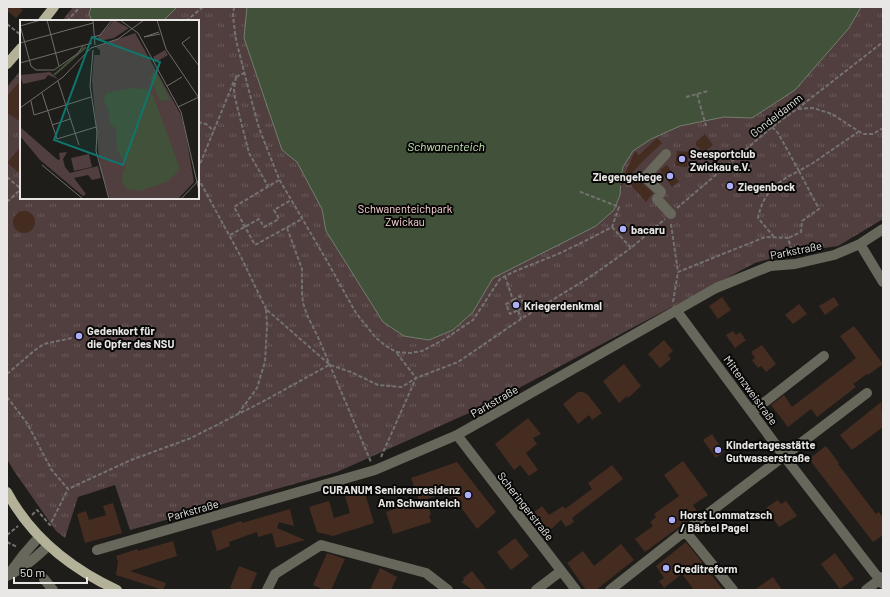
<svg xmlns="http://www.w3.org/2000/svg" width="890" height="597" font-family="Barlow,sans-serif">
<defs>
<pattern id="park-tufts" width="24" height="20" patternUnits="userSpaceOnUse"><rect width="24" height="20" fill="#513e3f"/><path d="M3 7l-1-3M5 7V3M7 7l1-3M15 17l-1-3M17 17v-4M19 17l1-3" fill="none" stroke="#6a5a5b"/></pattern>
</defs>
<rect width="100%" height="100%" fill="#1f1d1a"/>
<path fill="url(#park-tufts)" d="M 73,7 L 883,7 L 883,219 L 838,246 L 796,252 L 755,263 L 487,405 L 337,472 L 130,530 L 115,485 L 78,497 L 65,538 L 56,531 L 14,471 L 7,459 L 7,87 L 21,70 L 21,198 L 198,198 L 198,21 L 62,21 Z"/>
<path fill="#41513a" stroke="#737e6d" d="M 91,7 L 177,7 L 163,21 L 92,21 L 89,14 Z
M 247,7 L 861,7 L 849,28 L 795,90 L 752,118 L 724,117 L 680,126 L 651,139 L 633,151 L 623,167 L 621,178 L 620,195 L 614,210 L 596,226 L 493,278 L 473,312 L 453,330 L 429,340 L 404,336 L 383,322 L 326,231 L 322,209 L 297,162 L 282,150 L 244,38 Z"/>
<path fill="#452c21" d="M 7,7 L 18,7 L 23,10 L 16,18 L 7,11 Z
M 21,80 L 21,122 L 7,113 L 7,96 Z
M 705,134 L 713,145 L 703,153 L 696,145 L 696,142 Z
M 657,138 L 662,143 L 641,163 L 621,186 L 620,185 L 635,151 L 639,155 Z
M 21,146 L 21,174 L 7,163 Z
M 677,151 L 689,152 L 687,167 L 675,166 Z
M 667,165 L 679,182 L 672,187 L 660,170 Z
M 639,178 L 641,182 L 653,193 L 646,202 L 631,185 Z
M13 222a11 11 0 1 1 22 0a11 11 0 1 1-22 0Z
M 722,297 L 731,310 L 718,319 L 709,306 Z
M 834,297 L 839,305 L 825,315 L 819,306 Z
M 799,304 L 807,314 L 793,324 L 785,315 Z
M 854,326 L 883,364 L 868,375 L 867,374 L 853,384 L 856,387 L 817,417 L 811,409 L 788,427 L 771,405 L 784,395 L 792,407 L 856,358 L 840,336 Z
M 733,331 L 736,335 L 740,332 L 746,340 L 735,348 L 726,335 Z
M 664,340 L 673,351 L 668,355 L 671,359 L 660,368 L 648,354 Z
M 762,345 L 776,364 L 766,372 L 761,366 L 758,368 L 752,360 L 755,358 L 751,352 Z
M 624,364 L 641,386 L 628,398 L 627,396 L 619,403 L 603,381 Z
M 578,392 L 583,392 L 588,395 L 602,413 L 592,420 L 589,415 L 578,424 L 563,404 Z
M 881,402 L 883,427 L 852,450 L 840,435 Z
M 528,418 L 541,434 L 533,438 L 537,444 L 526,453 L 538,470 L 529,476 L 520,465 L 514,470 L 495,444 Z
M 712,434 L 724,452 L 716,458 L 703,440 Z
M 826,446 L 839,463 L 838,464 L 876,514 L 879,512 L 883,518 L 883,535 L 873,542 L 809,459 Z
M 683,461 L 708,495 L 693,505 L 698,513 L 645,552 L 635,539 L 653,526 L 650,522 L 656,517 L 654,514 L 679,496 L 664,475 Z
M 457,462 L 496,512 L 477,529 L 449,491 L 427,499 L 431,515 L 429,516 L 431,522 L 393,534 L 386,512 L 419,500 L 411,478 Z
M 612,465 L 623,479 L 572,518 L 574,522 L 566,527 L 561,520 L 549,531 L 534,512 L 542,506 L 549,515 L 563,506 L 565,509 L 592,489 L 588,483 Z
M 364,490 L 374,523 L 333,536 L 317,532 L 309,507 L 329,501 L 334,518 L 350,513 L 345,496 Z
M 778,500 L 781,504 L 786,501 L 797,516 L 779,527 L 766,508 Z
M 113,503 L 122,533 L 85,543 L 77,514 L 86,511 L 89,520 L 106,515 L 103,506 Z
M 290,509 L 294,526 L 279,522 L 277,528 L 305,540 L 276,548 L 272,533 L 258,537 L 257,532 L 229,542 L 230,546 L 217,551 L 211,531 L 241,521 L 242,523 Z
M 515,538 L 529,556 L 511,570 L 497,552 Z
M 173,541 L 177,556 L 130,571 L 166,583 L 163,590 L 116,575 L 118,562 L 116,556 L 137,549 L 138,551 Z
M 686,542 L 710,572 L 710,573 L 723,590 L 694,590 L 682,574 L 664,588 L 659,581 L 664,578 L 656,566 Z
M 621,544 L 634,560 L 596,590 L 586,590 L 567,563 L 583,551 L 594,566 Z
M 327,553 L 345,559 L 331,590 L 324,590 L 313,585 Z
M 835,553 L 854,579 L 840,589 L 821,564 Z
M 239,566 L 257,573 L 250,590 L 235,590 L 230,588 Z
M 380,568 L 397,577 L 391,590 L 370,590 Z
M 472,571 L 487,590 L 473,590 L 461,582 L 464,580 L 463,578 Z
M 773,577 L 782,590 L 754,590 Z"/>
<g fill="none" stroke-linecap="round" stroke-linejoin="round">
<path stroke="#74726f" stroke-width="2" stroke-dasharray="4 2" stroke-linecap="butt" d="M 234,7 L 233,16 L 236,40 L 249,91 L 259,128 L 279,179 L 327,261 L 356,313 L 376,338 L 386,346 L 396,352 L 410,353 L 422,351 L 445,339 L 473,320 L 500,279 L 513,272 L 558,254 L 585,241 L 612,227 L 619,207 L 578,191
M 67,21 L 80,7
M 186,21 L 203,7
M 7,24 L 21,35
M 236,77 L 234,89 L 235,98 L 249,153 L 268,186
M 236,77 L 244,73
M 697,94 L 706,126
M 686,97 L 708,91
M 798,109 L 813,108 L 832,114 L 863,134 L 873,134 L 883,128
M 198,122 L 206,124 L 214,131
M 772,127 L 778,133 L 799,171 L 813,163 L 858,132
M 198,169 L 234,81
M 7,177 L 21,189
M 198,178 L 241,257 L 266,309
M 279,180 L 234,207 L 255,245 L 302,219
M 7,202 L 21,189
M 677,208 L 772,127 L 797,109 L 883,42
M 671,224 L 678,272 L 765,237 L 788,238 L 793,255
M 612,227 L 631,248 L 665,219
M 287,228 L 302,269 L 302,293 L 303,303 L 307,315 L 318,337 L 371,462
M 230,235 L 259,219 L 264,227 L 279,219 L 274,210 L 291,200
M 774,237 L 758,218 C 763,193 776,182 799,171 L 819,209 L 802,221 L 801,232 L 788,238
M 505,276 L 513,300 L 506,304 L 510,314 L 518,310 L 521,319
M 513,300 L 520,296 L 525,307 L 518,310
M 673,302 L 678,272
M 7,374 L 35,350 L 44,344 L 72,338
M 7,397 L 27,423 L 51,469 L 68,489 L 131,460 L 191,438 L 262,402 L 329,365
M 238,414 L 257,388 L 265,362 L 267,326 L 266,309 L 330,365 L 351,372 L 378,385 L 402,387 L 416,378 L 458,362 L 521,319 L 590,277 L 631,248
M 381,457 L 416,378 L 396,352
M 32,515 L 37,510 L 50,525 L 68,489
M 7,535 L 18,526
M 7,542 L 17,547"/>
<path stroke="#68675b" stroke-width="10" d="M 666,154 L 645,177 L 661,192 L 657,199 L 671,214
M 860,244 L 883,282
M 676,310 L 784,456 L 883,584
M 752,412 L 824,356
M 457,435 L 576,590
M 685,531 L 733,590
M 97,550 L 375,470 L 457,435 L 716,288 L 770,266 L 795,264 L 834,255 L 860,244 L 883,229
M 9,574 L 24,554 L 39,537
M 7,576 C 23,569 35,558 48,546
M 44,579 L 53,590
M 267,590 L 275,574 L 321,545 L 426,573 L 448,590
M 536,590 L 561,571
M 610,590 L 685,531 L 867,393
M 866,590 L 883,577"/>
<path stroke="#b3b299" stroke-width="10" d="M 43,21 L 54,7
M 7,64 L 21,48
M 7,492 C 31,537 72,569 117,590"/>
</g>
<g fill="#aeaefa" stroke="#080807" stroke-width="1.5">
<circle cx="682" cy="159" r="4"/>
<circle cx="670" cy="176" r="4"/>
<circle cx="730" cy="186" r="4"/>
<circle cx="623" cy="229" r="4"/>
<circle cx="516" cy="305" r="4"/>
<circle cx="79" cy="336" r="4"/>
<circle cx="718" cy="450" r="4"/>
<circle cx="468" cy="495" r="4"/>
<circle cx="672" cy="520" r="4"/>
<circle cx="666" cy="568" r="4"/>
</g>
<g text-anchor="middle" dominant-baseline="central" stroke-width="4" stroke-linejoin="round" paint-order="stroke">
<g font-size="11" fill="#e8e7e5" stroke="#080807">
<text transform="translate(776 115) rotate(-38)">Gondeldamm</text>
<text transform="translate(796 250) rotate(-11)">Parkstraße</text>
<text transform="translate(751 390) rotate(54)">Mittenzweistraße</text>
<text transform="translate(494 401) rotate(-30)">Parkstraße</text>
<text transform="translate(526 506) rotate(52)">Scheringerstraße</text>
<text transform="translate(193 510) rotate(-16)">Parkstraße</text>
</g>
<g font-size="11" font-weight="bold" fill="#e8e7e5" stroke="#080807" text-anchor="start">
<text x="690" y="153">Seesportclub<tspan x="690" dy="13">Zwickau e.V.</tspan></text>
<text x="662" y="176" text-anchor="end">Ziegengehege</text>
<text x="738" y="186">Ziegenbock</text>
<text x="631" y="229">bacaru</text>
<text x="524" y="305">Kriegerdenkmal</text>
<text x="87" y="330">Gedenkort für<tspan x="87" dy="13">die Opfer des NSU</tspan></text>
<text x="726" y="444">Kindertagesstätte<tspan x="726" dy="13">Gutwasserstraße</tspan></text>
<text x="460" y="489" text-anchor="end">CURANUM Seniorenresidenz<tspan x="460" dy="13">Am Schwanteich</tspan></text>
<text x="680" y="514">Horst Lommatzsch<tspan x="680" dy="13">/ Bärbel Pagel</tspan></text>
<text x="674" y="568">Creditreform</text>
</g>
<g font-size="11" fill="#fdd6d8" stroke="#080807">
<text x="405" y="208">Schwanenteichpark<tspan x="405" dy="13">Zwickau</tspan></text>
</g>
<g font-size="12" font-style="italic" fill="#c9e9b9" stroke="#080807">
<text x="446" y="146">Schwanenteich</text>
</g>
</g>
<g transform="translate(20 20)">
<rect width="179" height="179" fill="#1f1d1a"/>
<path d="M 69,134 L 72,147 L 54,151 L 51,138 Z" fill="#513e3f"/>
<path d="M 0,107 L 38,140 L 40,139 L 39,133 L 47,132 L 43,139 L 45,147 L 50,153 L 78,146 L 81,158 L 72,160 L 68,155 L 54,158 L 66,174 L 63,176 L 20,140 L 0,116 Z" fill="#513e3f"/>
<path d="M 94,0 L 109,8 L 94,18 L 79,21 L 78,17 ZM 115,13 L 160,93 L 165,110 L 174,162 L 158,179 L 90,179 L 80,148 L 72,61 L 74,35 L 80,35 L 80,30 L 76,27 ZM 145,30 L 148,35 L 136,42 L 133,37 ZM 30,52 L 38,59 L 28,55 L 25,59 L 3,64 L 0,55 Z" fill="#513e3f"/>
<path d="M 133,52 L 138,55 L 150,80 L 140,81 L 130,58 ZM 111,68 L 126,69 L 133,75 L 160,149 L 147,162 L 119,171 L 107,169 L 103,164 L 101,159 L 106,144 L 97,130 L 96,109 L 90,104 L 88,87 L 83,80 L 87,73 Z" fill="#41513a"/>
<path fill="none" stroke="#41513a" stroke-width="2" d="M 34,55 L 66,27"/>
<path fill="none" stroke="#6f6e6b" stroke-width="1" d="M 27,0 L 39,46M 73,0 L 75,25M 100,0 L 118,13 L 161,92 L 179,171M 137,0 L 146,29 L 179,78M 0,5 L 11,46 L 16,50 L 34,50 L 57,34 L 64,25M 0,6 L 21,0M 113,8 L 124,0M 139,12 L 124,17 L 140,14M 74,17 L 80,15 L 92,0M 170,17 L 162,23 L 179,46M 0,23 L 73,3M 73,30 L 70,66 L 77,112 L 76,131 L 89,179M 0,43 L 72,23M 38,61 L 59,125M 147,66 L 162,57M 22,73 L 37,119 L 76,107M 11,81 L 14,95 L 71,77M 158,87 L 179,77M 0,88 L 43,57 L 71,28 L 98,19 L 113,8M 32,105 L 50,99M 22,145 L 63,179M 161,179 L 179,160"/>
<path fill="#0f766e" fill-opacity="0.15" stroke="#0f766e" stroke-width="2" d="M 72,17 L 140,42 L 103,145 L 34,120 Z"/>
<rect width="179" height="179" fill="none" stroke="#e8e7e5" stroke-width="2"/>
</g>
<rect width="890" height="597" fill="none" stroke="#e8e7e5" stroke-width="16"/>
<path d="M14 577v6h73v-6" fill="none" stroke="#e8e7e5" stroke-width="2"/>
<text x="20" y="577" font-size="12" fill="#e8e7e5" stroke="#080807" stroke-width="3" paint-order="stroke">50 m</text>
</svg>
